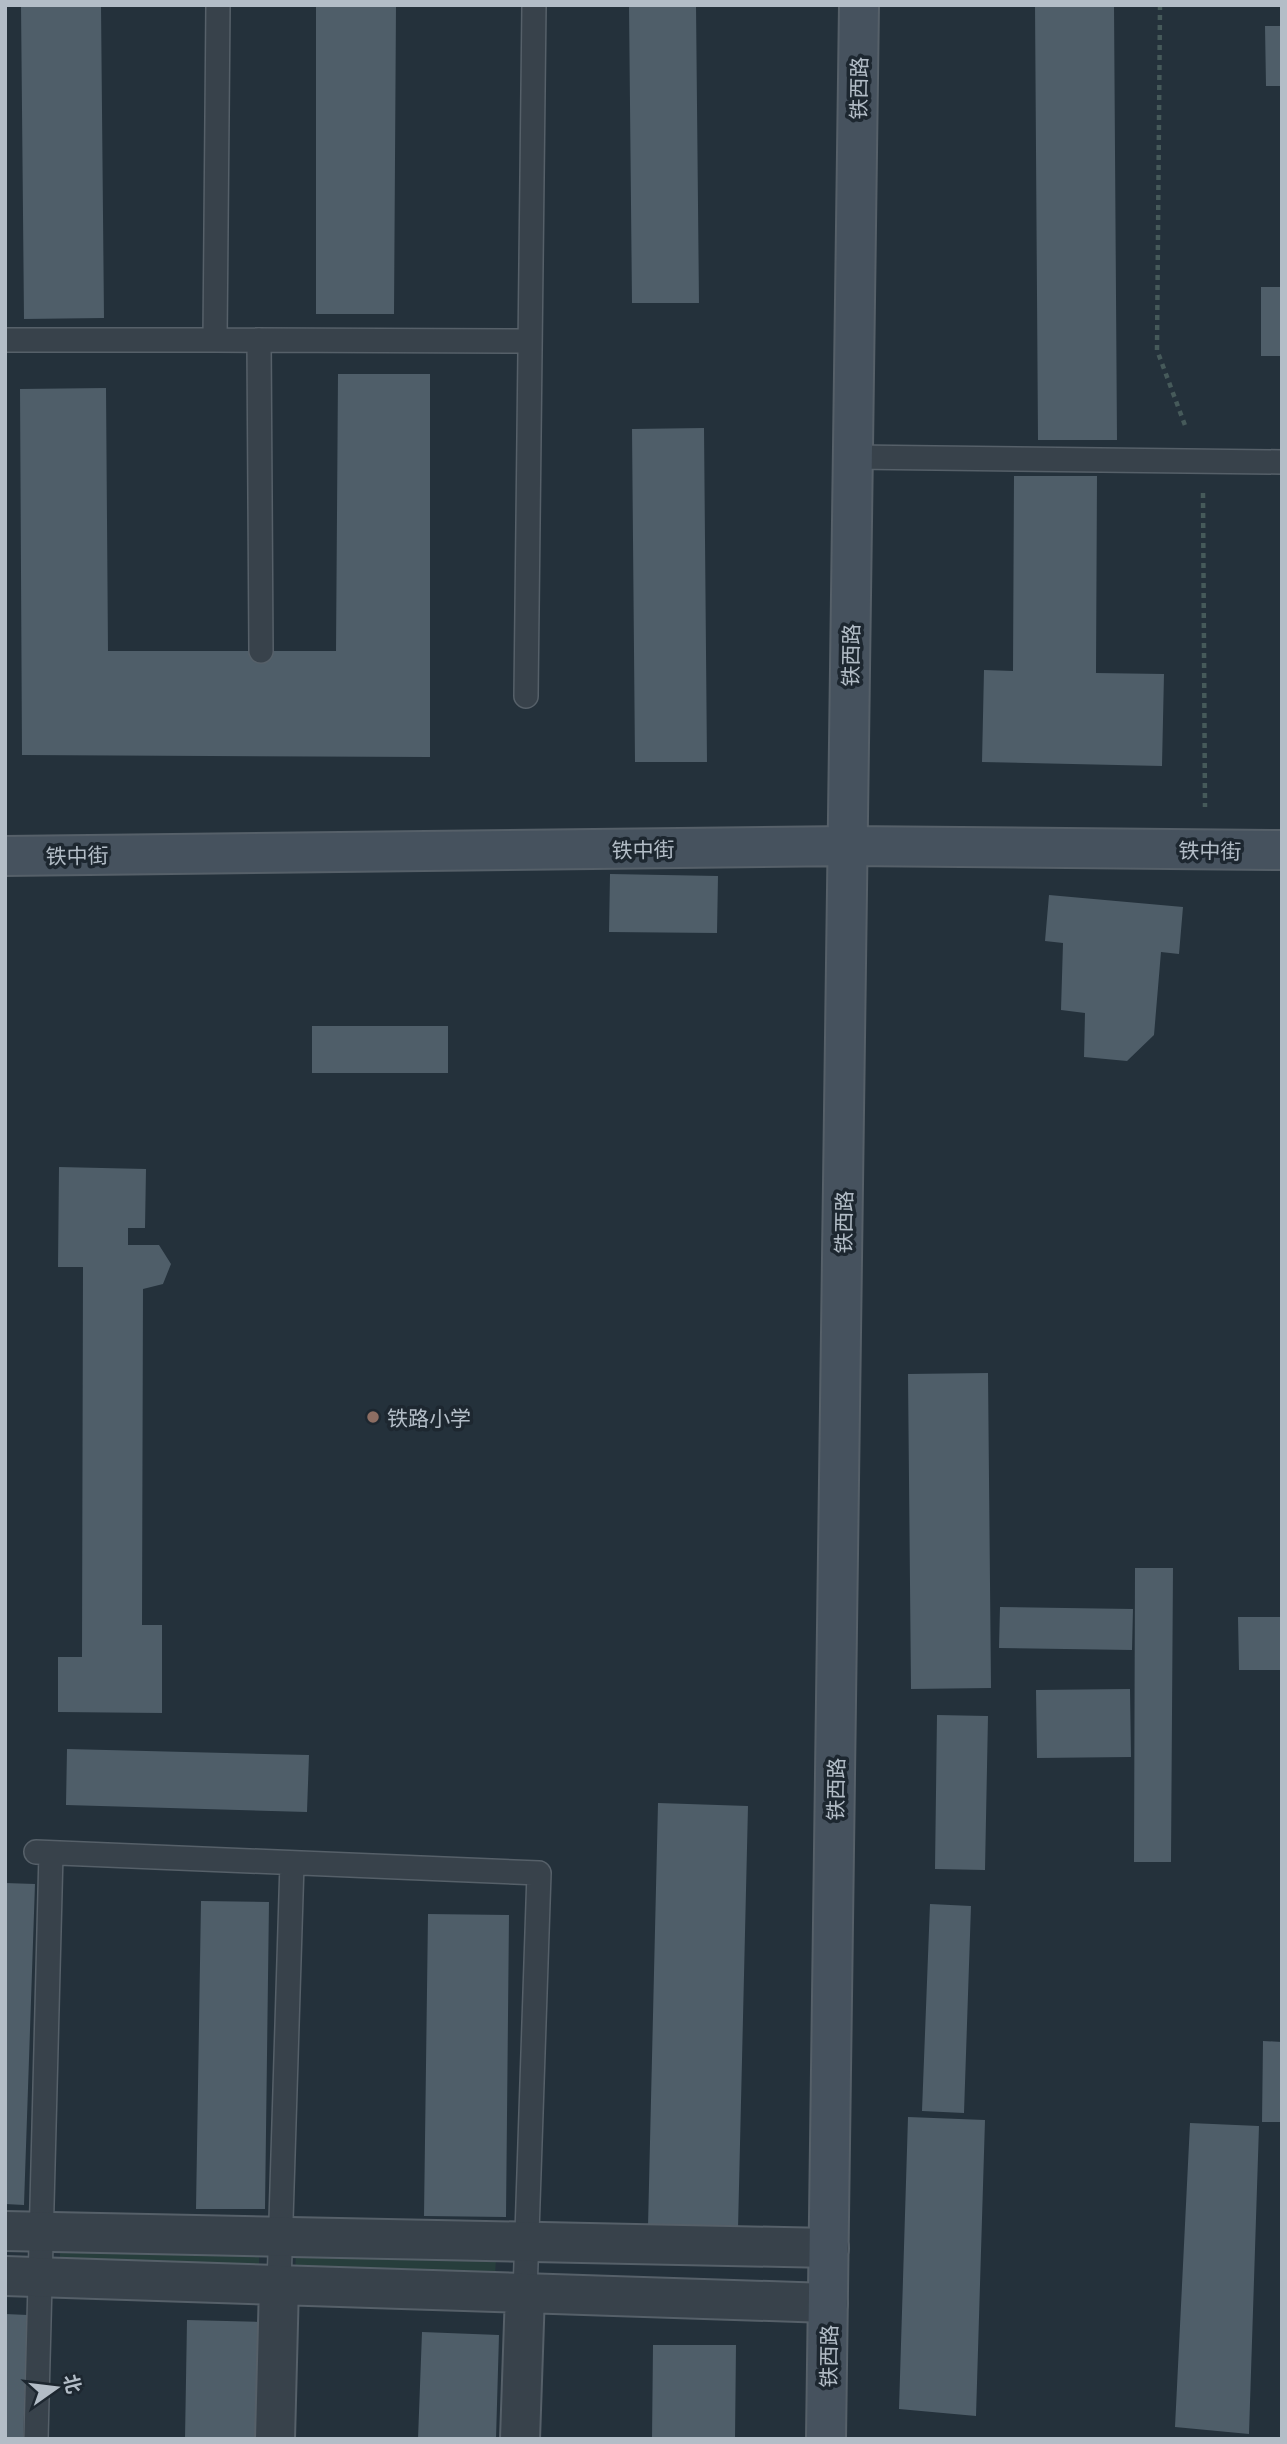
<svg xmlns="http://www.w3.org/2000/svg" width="1287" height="2444" font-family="Barlow,'Noto Sans SC',sans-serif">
<rect width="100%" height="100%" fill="#24313b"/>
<path fill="#273e3c" d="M 60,2246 L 259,2249 L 259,2269 L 60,2265 Z
M 296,2251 L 496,2258 L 495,2278 L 295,2271 Z"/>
<path fill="#4f5e69" d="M 21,5 L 101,5 L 104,318 L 24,319 Z
M 316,5 L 396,5 L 394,314 L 316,314 Z
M 629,5 L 696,5 L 699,303 L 632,303 Z
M 1035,5 L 1114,5 L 1117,440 L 1038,440 Z
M 1265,26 L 1282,26 L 1282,86 L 1266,86 Z
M 1261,287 L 1282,287 L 1282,356 L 1261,356 Z
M 338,374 L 430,374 L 430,757 L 22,755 L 20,389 L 106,388 L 108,651 L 336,651 Z
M 704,428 L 707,762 L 635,762 L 632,429 Z
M 1014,476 L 1097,476 L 1096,673 L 1164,674 L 1162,766 L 982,762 L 984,670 L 1013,671 Z
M 610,874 L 718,876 L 717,933 L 609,932 Z
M 1049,895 L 1183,907 L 1179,954 L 1161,952 L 1154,1035 L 1127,1061 L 1084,1057 L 1085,1013 L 1061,1010 L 1063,943 L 1045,941 Z
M 312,1026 L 448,1026 L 448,1073 L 312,1073 Z
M 59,1167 L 146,1169 L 145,1228 L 128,1228 L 128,1245 L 159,1245 L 171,1264 L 163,1284 L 143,1289 L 142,1625 L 162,1625 L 162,1713 L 58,1712 L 58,1657 L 82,1657 L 83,1267 L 58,1267 Z
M 988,1373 L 991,1688 L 911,1689 L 908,1374 Z
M 1135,1568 L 1173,1568 L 1171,1862 L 1134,1862 Z
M 1000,1607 L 1133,1609 L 1132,1650 L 999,1648 Z
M 1238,1617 L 1282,1617 L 1282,1670 L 1239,1670 Z
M 1130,1689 L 1131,1757 L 1037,1758 L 1036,1690 Z
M 937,1715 L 988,1716 L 985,1870 L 935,1869 Z
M 67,1749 L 309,1755 L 307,1812 L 66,1805 Z
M 658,1803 L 748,1806 L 738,2229 L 648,2227 Z
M 5,1883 L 35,1884 L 24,2205 L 5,2204 Z
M 201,1901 L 269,1902 L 265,2209 L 196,2209 Z
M 930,1904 L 971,1906 L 964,2113 L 922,2111 Z
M 428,1914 L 509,1915 L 506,2217 L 424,2216 Z
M 1263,2041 L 1282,2042 L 1282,2122 L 1262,2122 Z
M 908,2117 L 985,2120 L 976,2416 L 899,2409 Z
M 1190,2123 L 1259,2126 L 1249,2434 L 1175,2427 Z
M 5,2314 L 28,2315 L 23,2439 L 5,2439 Z
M 187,2320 L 261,2322 L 259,2439 L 185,2439 Z
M 422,2332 L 499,2335 L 496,2439 L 418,2439 Z
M 653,2345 L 736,2345 L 735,2439 L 652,2439 Z"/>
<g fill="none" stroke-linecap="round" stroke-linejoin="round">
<defs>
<path id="lane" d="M 218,5 L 215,340 L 530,341
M 5,340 L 215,340
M 259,340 L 261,651
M 853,457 L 1282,462
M 526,696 L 534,5
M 36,1852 L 539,1873 L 525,2293
M 279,2285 L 292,1863
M 36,2439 L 51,1853"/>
<path id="street" d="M 5,2231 L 829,2248
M 5,2276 L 828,2303
M 275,2439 L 279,2285
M 520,2439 L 525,2293"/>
<path id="secondary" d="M 5,856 L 848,846 L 1282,850
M 826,2439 L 859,5"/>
</defs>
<use href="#lane" stroke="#566069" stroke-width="26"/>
<use href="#street" stroke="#566069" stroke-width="42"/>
<use href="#secondary" stroke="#566069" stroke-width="42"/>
<path stroke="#465a5a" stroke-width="4.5" stroke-dasharray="5 5" stroke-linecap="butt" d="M 1160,5 L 1157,350 L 1186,428
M 1203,493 L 1205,807"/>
<use href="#lane" stroke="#38424b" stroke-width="23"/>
<use href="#street" stroke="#38424b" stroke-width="38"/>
<use href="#secondary" stroke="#46525e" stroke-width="38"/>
</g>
<circle fill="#8d6e63" stroke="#1d2730" stroke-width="2.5" cx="373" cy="1417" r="7"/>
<g text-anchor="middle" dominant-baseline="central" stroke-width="7" stroke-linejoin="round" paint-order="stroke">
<g font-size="21" fill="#b3bdc7" stroke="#1d2730">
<text transform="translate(858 88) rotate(-89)">铁西路</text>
<text transform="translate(850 655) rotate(-89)">铁西路</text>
<text transform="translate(643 849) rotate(-1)">铁中街</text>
<text transform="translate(1210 850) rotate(1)">铁中街</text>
<text transform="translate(77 855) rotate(-1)">铁中街</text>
<text transform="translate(843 1222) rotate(-89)">铁西路</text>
<text transform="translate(835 1789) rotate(-89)">铁西路</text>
<text transform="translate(828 2356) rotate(-89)">铁西路</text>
</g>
<g font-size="21" fill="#b3bdc7" stroke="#1d2730" text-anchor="start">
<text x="387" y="1417">铁路小学</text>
</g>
</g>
<rect width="1287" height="2444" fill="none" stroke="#b3bdc7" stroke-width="14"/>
<g transform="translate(56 2388) rotate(76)" stroke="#1d2730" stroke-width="5" paint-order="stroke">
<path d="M0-5L12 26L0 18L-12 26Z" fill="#b3bdc7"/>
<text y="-10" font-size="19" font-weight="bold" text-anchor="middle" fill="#b3bdc7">北</text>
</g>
</svg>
